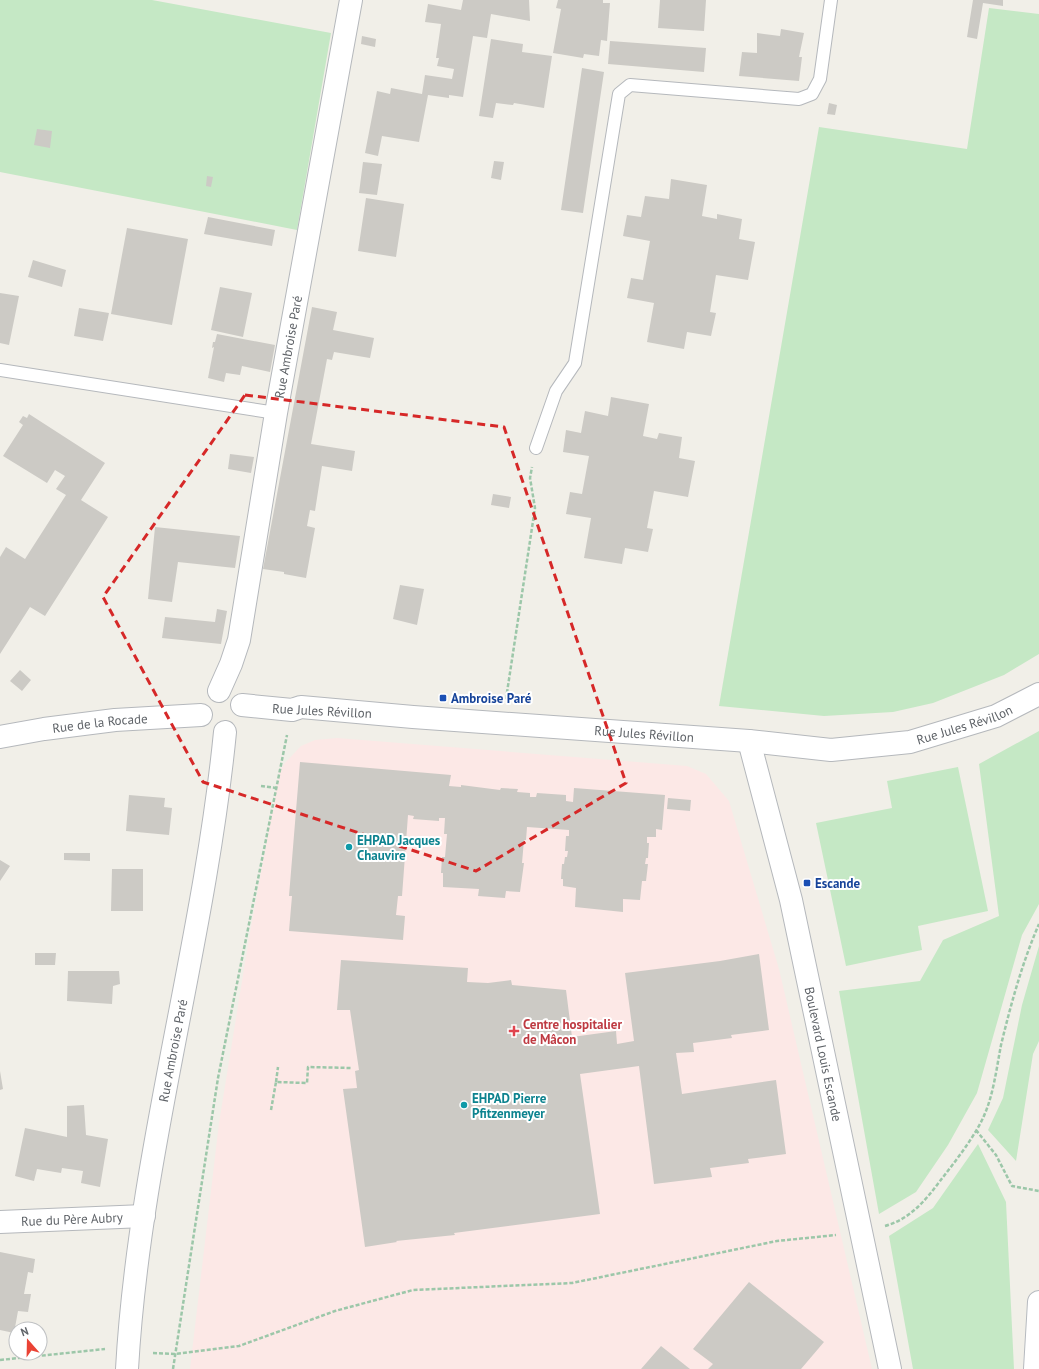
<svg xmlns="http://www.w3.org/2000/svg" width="1039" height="1369" font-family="'PT Sans',sans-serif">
<rect width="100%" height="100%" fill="#f1efe8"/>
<path fill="#fce8e6" d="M 337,738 L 687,766 L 706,774 L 729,801 L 779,969 L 872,1369 L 190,1369 L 219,1123 L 249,938 L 279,774 L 284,764 L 301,746 L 315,740 Z"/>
<path fill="#c5e8c5" d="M 0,0 L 152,0 L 331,33 L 297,230 L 0,172 Z
M 989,8 L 1039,14 L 1039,654 L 1004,675 L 933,703 L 893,712 L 824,716 L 719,706 L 819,127 L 967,149 Z
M 1039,731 L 1039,904 L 1022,935 L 977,1093 L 948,1145 L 916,1192 L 879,1214 L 839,991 L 920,981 L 943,940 L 999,916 L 979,764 Z
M 958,767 L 988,911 L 918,926 L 922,950 L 846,966 L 816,823 L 892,808 L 887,781 Z
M 1039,946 L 1039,1041 L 1033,1054 L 1016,1161 L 988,1130 L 1003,1098 L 1022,1005 Z
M 978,1144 L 1006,1202 L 1014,1369 L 913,1369 L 889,1236 L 933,1208 Z"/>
<path fill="#cccac5" d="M 463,0 L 529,0 L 530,21 L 491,14 L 487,38 L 473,36 L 463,97 L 449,95 L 449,98 L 428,95 L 419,142 L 382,136 L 378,156 L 365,153 L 377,91 L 390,94 L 391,88 L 422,94 L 425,75 L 452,79 L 454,69 L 437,66 L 439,58 L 436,58 L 441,24 L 425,22 L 428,4 L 461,10 Z
M 558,0 L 603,0 L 603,3 L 610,3 L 607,41 L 601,40 L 599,56 L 584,54 L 583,58 L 553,53 L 561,9 L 556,8 Z
M 660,0 L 706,0 L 704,31 L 658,28 Z
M 973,0 L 1003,0 L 1003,6 L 983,3 L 977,39 L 967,37 Z
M 781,29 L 804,33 L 799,57 L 802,57 L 799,81 L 739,76 L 742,52 L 757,53 L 757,33 L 780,36 Z
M 362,36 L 376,39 L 375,47 L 361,44 Z
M 491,39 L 523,44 L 522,52 L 552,56 L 544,108 L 514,103 L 513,105 L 496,103 L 493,118 L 479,116 Z
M 610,41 L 706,48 L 704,72 L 608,64 Z
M 582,68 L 604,72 L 583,213 L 561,210 Z
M 829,103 L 837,105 L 835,115 L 827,114 Z
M 37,129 L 52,131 L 50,148 L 34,145 Z
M 494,161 L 504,162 L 501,180 L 491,178 Z
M 363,162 L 382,164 L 377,195 L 359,193 Z
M 207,176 L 213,177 L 211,187 L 206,186 Z
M 671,179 L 707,185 L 702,216 L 717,219 L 717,214 L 742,219 L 739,239 L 755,242 L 748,280 L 716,275 L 710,312 L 716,313 L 711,336 L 687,332 L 684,349 L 647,342 L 654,303 L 627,298 L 631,278 L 643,280 L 650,241 L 623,236 L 627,215 L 641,217 L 645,196 L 669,199 Z
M 366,198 L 404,204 L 396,257 L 358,251 Z
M 208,217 L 275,230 L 272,246 L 204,234 Z
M 127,228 L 188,239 L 172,325 L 111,314 Z
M 33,260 L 66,270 L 62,287 L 28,277 Z
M 220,287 L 252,293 L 243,337 L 211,330 Z
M 0,293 L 19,296 L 9,345 L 0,343 Z
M 312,307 L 337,312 L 333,330 L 374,338 L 370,358 L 334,352 L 332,360 L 327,359 L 311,444 L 355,451 L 352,471 L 322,466 L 315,511 L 310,510 L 307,526 L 315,528 L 306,578 L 284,574 L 284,572 L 263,569 Z
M 79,308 L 109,313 L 103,341 L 74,336 Z
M 217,334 L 275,345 L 270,372 L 242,366 L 240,375 L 226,373 L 224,382 L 208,378 L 214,347 L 212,348 L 213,342 L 215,342 Z
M 611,397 L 649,404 L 643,436 L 657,439 L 659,433 L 682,437 L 679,458 L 695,461 L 688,497 L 654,491 L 647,528 L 653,529 L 648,552 L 625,548 L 622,564 L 584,558 L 591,518 L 566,514 L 570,492 L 582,494 L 589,456 L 563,452 L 566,430 L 581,433 L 585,411 L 608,416 Z
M 29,414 L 105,463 L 81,500 L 108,517 L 45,616 L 30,607 L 0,654 L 0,557 L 6,547 L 25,559 L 66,495 L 56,489 L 65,476 L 55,470 L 47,483 L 3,456 L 23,425 L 19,422 L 23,416 L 27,418 Z
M 230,454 L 254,457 L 251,473 L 228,469 Z
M 493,494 L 511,497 L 509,508 L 491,505 Z
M 155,527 L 240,536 L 235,568 L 178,562 L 172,602 L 148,599 Z
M 400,585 L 424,589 L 417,625 L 393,619 Z
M 217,609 L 227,611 L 221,644 L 162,638 L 165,617 L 215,622 Z
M 20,670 L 31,680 L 22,691 L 10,681 Z
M 300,762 L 451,775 L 449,786 L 461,787 L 461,785 L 500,790 L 501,788 L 518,789 L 517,792 L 530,793 L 530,797 L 536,797 L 537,793 L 566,795 L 566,801 L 573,802 L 574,788 L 665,795 L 662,830 L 656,829 L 656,837 L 647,837 L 647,843 L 649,843 L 648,858 L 646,858 L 645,864 L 648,864 L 646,881 L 642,881 L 640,900 L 623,899 L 623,912 L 575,907 L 576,888 L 563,886 L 563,879 L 561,879 L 562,864 L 564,864 L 565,857 L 567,857 L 568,851 L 565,851 L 566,836 L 569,836 L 569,830 L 527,827 L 526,840 L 524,840 L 522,863 L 524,863 L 520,892 L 506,891 L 505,898 L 478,896 L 479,889 L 443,887 L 443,873 L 441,873 L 442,857 L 445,857 L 447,834 L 444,834 L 445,818 L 439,818 L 439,821 L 413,819 L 414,816 L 408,815 L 402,896 L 398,896 L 396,915 L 405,916 L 403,940 L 289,931 L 292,896 L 289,896 Z
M 129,795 L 165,798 L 164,807 L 172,808 L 169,835 L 126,831 Z
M 668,798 L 691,800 L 690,811 L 667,809 Z
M 64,853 L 90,853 L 90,861 L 64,860 Z
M 0,860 L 10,866 L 0,881 Z
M 112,869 L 143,869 L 143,911 L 111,911 Z
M 35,953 L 56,953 L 55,965 L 35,965 Z
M 759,954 L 769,1030 L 731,1035 L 732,1038 L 693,1043 L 694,1052 L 676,1053 L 682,1094 L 776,1080 L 786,1154 L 748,1159 L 749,1163 L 710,1168 L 712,1177 L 654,1184 L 639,1066 L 580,1074 L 600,1214 L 454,1233 L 455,1235 L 396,1241 L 397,1242 L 365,1247 L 343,1089 L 357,1088 L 355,1071 L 359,1070 L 350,1010 L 337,1010 L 341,960 L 468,968 L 467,982 L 488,983 L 511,980 L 512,985 L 566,990 L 572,1037 L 616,1031 L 617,1044 L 634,1041 L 625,973 L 720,961 Z
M 68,971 L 119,971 L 120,984 L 113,986 L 112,1004 L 67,1001 Z
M 0,1071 L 3,1089 L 0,1090 Z
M 84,1105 L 86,1135 L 108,1139 L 100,1187 L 81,1183 L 83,1171 L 62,1168 L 61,1173 L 37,1169 L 34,1181 L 15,1176 L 25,1128 L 67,1137 L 67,1106 Z
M 0,1252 L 35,1259 L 33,1273 L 28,1272 L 24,1294 L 31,1294 L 28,1312 L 18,1311 L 14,1333 L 0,1330 Z
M 749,1282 L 824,1342 L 801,1369 L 708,1369 L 713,1364 L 693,1349 Z
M 661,1346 L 690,1369 L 641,1369 Z"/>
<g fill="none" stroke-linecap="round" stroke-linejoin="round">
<defs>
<path id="lane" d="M 0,370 L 276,413
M 536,448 L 556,391 L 575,363 L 619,94 L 630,85 L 799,99 L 812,94 L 820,79 L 831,0"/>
<g id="street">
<path id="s1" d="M 219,691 L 231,664 L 239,640 L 276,413 L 351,0"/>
<path id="s2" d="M 242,705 L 292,710 L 301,707 L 413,717 L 749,741 L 831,750 L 910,742 L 996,716 L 1039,694"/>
<path id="s3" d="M 0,737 L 44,729 L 115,720 L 201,715"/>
<path id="s4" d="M 749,741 L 791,900 L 890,1369"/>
<path id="s5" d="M 0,1222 L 144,1216"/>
<path id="s6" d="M 127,1369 C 139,1155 204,946 225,732"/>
</g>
<path id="secondary" d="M 1035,1369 L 1039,1302"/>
</defs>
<use href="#lane" stroke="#b5b8bc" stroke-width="14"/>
<use href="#street" stroke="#b5b8bc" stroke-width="24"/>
<use href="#secondary" stroke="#b6babf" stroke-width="24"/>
<path stroke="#9cc7a9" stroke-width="2.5" stroke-dasharray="4 2" stroke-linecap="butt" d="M 506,699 L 535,508 L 530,478 L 532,467
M 261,786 L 276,788
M 276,1082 L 278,1067
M 271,1110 L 276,1082 L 307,1083 L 308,1067 L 351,1068
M 976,1130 L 996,1155 L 1012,1186 L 1039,1191
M 885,1226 C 910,1219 925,1201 940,1181 C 954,1163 969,1144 980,1124 C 993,1100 996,1071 1001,1045 C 1011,1004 1022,963 1039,924
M 153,1353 L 174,1354 L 239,1346 L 335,1311 L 413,1290 L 572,1283 L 777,1241 L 836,1235
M 0,1360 L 105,1349
M 173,1369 L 218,1078 L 287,735"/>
<use href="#lane" stroke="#fff" stroke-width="12"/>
<use href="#street" stroke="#fff" stroke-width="22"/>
<use href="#secondary" stroke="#fff" stroke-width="22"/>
</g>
<path fill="none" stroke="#d62828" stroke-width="3" stroke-dasharray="8 5" stroke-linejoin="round" d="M 245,395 L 504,427 L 626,783 L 476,871 L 203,782 L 103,597 Z"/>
<g fill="#1a4fb4" stroke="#fff" stroke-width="1.5">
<rect x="439" y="694" width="8" height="8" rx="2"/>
<rect x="803" y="879" width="8" height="8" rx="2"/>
</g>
<g fill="#0f9aa8" stroke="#fff" stroke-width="1.5">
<circle cx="349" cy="847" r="4"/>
<circle cx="464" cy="1105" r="4"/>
</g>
<path fill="#e0444e" stroke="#fff" stroke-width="1.5" d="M512 1025h4v4h4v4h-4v4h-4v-4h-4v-4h4z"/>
<g text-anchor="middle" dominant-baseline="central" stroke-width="4" stroke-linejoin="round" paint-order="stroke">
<g font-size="13" fill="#5f6368" stroke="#fff">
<text stroke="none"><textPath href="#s1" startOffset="352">Rue Ambroise Paré</textPath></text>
<text transform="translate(322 711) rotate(3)">Rue Jules Révillon</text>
<text stroke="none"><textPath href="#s3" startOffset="101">Rue de la Rocade</textPath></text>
<text stroke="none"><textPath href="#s2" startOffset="728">Rue Jules Révillon</textPath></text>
<text stroke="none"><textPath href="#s2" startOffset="404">Rue Jules Révillon</textPath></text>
<text stroke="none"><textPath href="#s6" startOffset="322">Rue Ambroise Paré</textPath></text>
<text stroke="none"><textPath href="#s4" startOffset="322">Boulevard Louis Escande</textPath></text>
<text stroke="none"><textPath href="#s5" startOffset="72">Rue du Père Aubry</textPath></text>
</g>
<g font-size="13" font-weight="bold" fill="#164399" stroke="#fff" text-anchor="start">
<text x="451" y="698">Ambroise Paré</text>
<text x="815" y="883">Escande</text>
</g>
<g font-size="13" font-weight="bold" fill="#0d838f" stroke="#fff" text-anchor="start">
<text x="357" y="840">EHPAD Jacques<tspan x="357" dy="15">Chauvire</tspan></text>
<text x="472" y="1098">EHPAD Pierre<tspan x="472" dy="15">Pfitzenmeyer</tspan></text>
</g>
<g font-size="13" font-weight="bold" fill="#be3a42" stroke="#fff" text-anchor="start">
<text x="523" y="1024">Centre hospitalier<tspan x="523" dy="15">de Mâcon</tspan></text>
</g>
</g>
<g transform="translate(28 1341) rotate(340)"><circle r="19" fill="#ffffff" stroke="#bfc1c3"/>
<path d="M0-3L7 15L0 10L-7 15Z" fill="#ea4335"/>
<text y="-6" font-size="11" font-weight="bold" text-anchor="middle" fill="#5f6368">N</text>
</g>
</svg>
